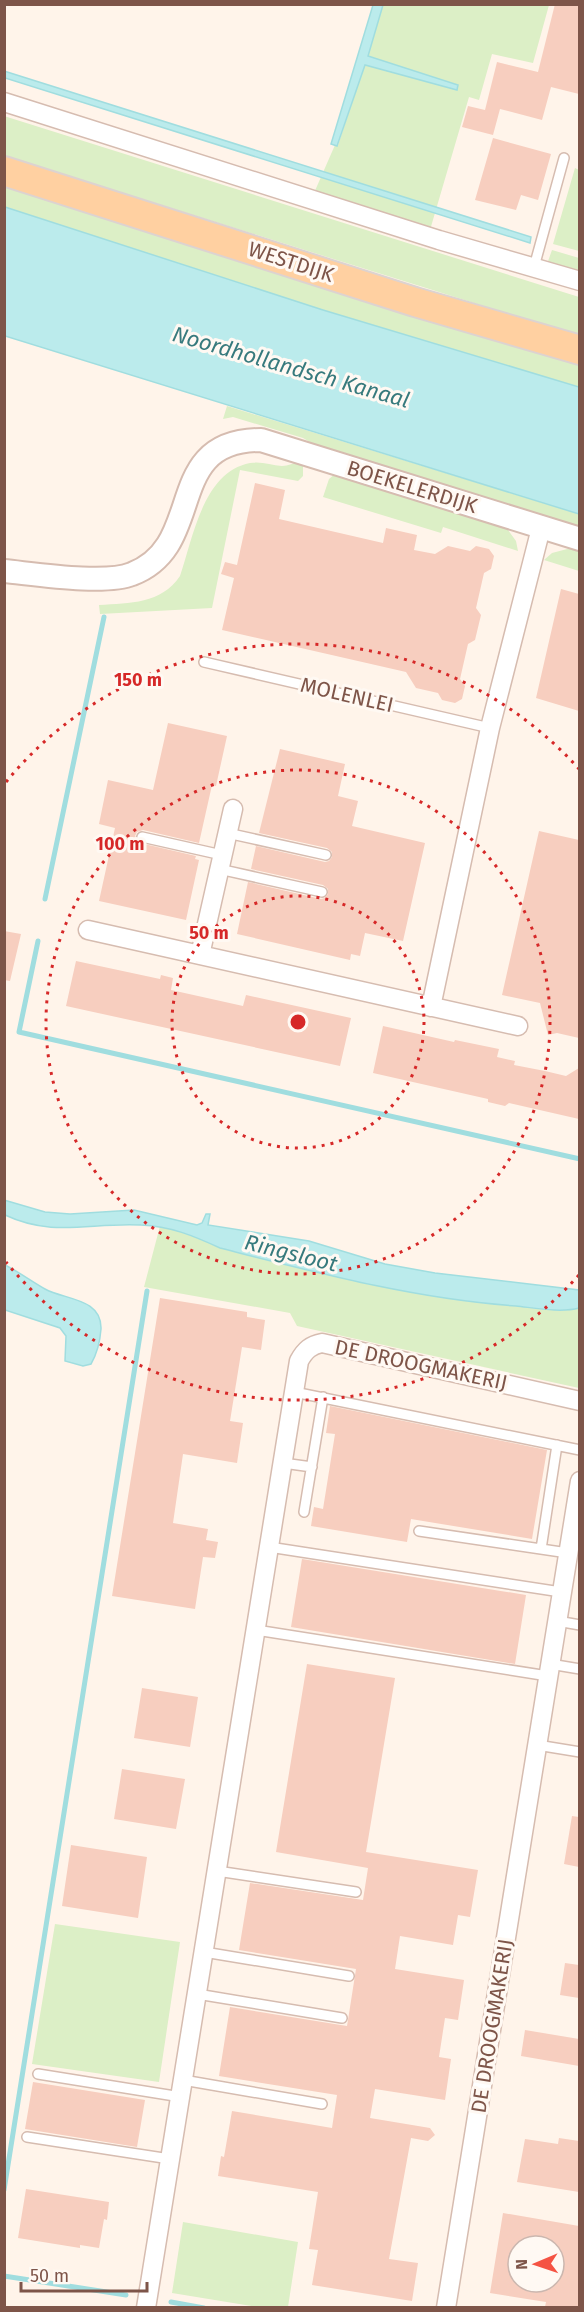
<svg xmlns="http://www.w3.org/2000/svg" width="584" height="2312" font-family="'Fira Sans',sans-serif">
<rect width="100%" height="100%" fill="#fff4ea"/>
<path fill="#dcefc6" d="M 383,5 L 549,5 L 533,63 L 492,54 L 479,100 L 469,97 L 430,230 L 314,193 L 335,145 L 338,145 L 365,64 L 457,90 L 458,85 L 367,56 Z
M 4,116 L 579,297 L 579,336 L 5,156 Z
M 575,168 L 579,170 L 579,251 L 553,244 Z
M 4,181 L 579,361 L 579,387 L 323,310 L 5,207 Z
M 552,250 L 579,258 L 579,273 L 547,264 Z
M 227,406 L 579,514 L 579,529 L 318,447 L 303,438 L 233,417 L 223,419 Z
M 300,461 L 303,466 L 303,476 L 298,481 L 240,470 L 212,608 L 100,614 L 99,605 C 130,603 161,604 180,576 C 193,538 203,472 250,463 C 261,461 271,465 282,466 C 288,466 294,463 300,461 Z
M 336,473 L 505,526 L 516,541 L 518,551 L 443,527 L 441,533 L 323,497 L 329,479 Z
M 571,548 L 579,548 L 579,571 L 544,560 L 552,553 Z
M 160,1226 L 193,1236 L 220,1248 C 318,1272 415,1299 516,1306 C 535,1308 561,1313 579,1308 L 579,1388 L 297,1326 L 290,1313 L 144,1287 Z
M 55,1924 L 180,1942 L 159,2082 L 32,2064 Z
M 183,2222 L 298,2242 L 288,2307 L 258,2307 L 172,2293 Z"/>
<path fill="#bbebec" stroke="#a0dddf" stroke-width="1.5" d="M 373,5 L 383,5 L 368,56 L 458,85 L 457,90 L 365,65 L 337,146 L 331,144 Z
M 4,71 L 531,237 L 530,243 L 5,78 Z
M 5,207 L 323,310 L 579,387 L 579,514 L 5,336 Z
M 4,1200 L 45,1212 L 70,1214 L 134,1210 L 197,1225 L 202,1223 L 206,1214 L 210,1214 L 208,1225 L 309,1241 L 385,1264 L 435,1273 L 579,1290 L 579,1308 C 561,1313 535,1308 516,1306 C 415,1299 318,1273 220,1248 C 194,1236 170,1226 141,1225 C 91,1222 54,1238 5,1215 Z
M 5,1265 C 19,1272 31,1281 45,1289 C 65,1300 102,1298 101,1329 C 100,1342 98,1352 91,1364 L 83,1366 L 65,1361 L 66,1336 L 60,1328 L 5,1310 Z"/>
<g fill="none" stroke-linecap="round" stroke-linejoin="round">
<path stroke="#a0dddf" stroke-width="5" d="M 45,899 L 104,617
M 38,941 L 19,1032 L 580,1159
M 4,2190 L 147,1291
M 4,2276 L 126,2295
M 171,2302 L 204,2308"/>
</g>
<path fill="#f7cebf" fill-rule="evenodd" d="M 555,4 L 579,4 L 579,94 L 551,87 L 542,120 L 500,109 L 493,135 L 462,127 L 468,106 L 485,110 L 497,62 L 538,72 Z
M 493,138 L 551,154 L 538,200 L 521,195 L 516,210 L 475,200 Z
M 255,483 L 285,490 L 279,519 L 383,543 L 386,528 L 417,535 L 414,550 L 435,554 L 448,546 L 470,551 L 476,546 L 489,549 L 494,556 L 491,569 L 484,573 L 476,608 L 481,615 L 475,640 L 468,644 L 460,679 L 465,686 L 462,699 L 455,703 L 442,700 L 438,693 L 416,688 L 406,672 L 222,630 L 234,578 L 221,574 L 225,562 L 237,565 Z
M 561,589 L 579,594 L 579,711 L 536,698 Z
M 168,723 L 227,736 L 216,786 L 212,785 L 199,843 L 143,830 L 137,832 L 135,836 L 140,843 L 196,856 L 195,859 L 199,860 L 186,920 L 99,901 L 115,828 L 99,824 L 108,780 L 153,790 Z
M 280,749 L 345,764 L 338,796 L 358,801 L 352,826 L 425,843 L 403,941 L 365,933 L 360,956 L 351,954 L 350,960 L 237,934 L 248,882 L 321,899 L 325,898 L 328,894 L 328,889 L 323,885 L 251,869 L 256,846 L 325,862 L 329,861 L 332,857 L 332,852 L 327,848 L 259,833 Z
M 539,831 L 579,840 L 579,1038 L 557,1033 L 548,1035 L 540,1003 L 502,995 Z
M 4,931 L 21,934 L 10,981 L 4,980 Z
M 76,961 L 160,979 L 161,975 L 173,978 L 171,990 L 243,1006 L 246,995 L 351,1018 L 340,1066 L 66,1006 Z
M 383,1026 L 454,1042 L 455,1040 L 499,1049 L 497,1057 L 515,1061 L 514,1065 L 545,1071 L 566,1076 L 579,1068 L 579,1119 L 509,1103 L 505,1106 L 488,1102 L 488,1099 L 373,1073 Z
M 160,1298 L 247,1312 L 247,1317 L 265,1320 L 261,1350 L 242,1347 L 230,1421 L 243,1423 L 237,1463 L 183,1454 L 173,1523 L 208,1529 L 206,1540 L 218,1542 L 215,1558 L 203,1557 L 195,1609 L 112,1596 Z
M 330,1406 L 547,1450 L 532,1539 L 411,1519 L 407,1542 L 311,1526 L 314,1507 L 323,1509 L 335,1434 L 326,1433 Z
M 302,1559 L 526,1595 L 515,1664 L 291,1627 Z
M 307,1664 L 395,1678 L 366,1852 L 478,1870 L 470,1917 L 458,1915 L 453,1945 L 400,1936 L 395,1969 L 464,1980 L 458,2020 L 445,2018 L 439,2057 L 451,2059 L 445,2100 L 375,2089 L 370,2118 L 430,2128 L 435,2135 L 428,2141 L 411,2138 L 389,2259 L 418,2263 L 412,2301 L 312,2285 L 318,2250 L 309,2249 L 318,2192 L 218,2176 L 221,2156 L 224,2157 L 232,2111 L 332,2128 L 337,2095 L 219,2076 L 230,2007 L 347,2026 L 348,2020 L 356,1969 L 239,1950 L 250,1883 L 363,1900 L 368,1868 L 276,1852 Z
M 142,1688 L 198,1697 L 190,1747 L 134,1738 Z
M 122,1769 L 185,1779 L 176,1829 L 114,1819 Z
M 572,1816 L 579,1817 L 579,1867 L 564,1864 Z
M 71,1845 L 147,1857 L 138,1918 L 62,1906 Z
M 565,1963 L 579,1965 L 579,1998 L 560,1995 Z
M 525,2030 L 579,2039 L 579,2066 L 521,2056 Z
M 33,2082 L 145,2100 L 137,2147 L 25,2129 Z
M 559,2138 L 579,2141 L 579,2192 L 517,2182 L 525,2139 L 558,2144 Z
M 26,2189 L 109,2202 L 107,2220 L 104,2219 L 99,2248 L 80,2245 L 80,2248 L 18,2238 Z
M 503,2213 L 579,2226 L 579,2307 L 545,2307 L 546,2302 L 490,2293 ZM 518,2246 L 554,2246 L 554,2282 L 518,2282 Z"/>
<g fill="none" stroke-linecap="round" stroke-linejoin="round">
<defs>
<path id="service" d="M 534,267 L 564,158
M 204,662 L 490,728
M 227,833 L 326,855
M 142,837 L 222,855
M 219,869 L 322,892
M 294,1392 L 580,1450
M 283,1463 L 312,1467
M 304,1512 L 323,1397
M 419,1531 L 568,1553
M 269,1547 L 561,1592
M 541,1549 L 557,1445
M 557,1621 L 580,1625
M 256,1630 L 548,1676
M 550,1664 L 580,1669
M 537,1745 L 580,1752
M 217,1871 L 356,1892
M 204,1952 L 349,1976
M 197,1994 L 342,2018
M 38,2074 L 181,2097
M 183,2080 L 322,2104
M 27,2137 L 170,2159"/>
<path id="minor" d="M 4,102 L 439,240 L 580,281
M 88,930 L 518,1026
M 200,955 L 233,809
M 431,1007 L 490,728 L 541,528
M 146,2308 L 299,1361 C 305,1350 311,1345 322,1343 L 580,1401
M 446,2308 L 580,1481"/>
<path id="tertiary" d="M 4,571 C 35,574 105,585 132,574 C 208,545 161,440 261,440 L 580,539"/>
<path id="primary" d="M 4,171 L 415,302 L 580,350"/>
</defs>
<use href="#service" stroke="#d6bcb0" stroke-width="12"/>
<use href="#minor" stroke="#d6bcb0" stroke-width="21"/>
<use href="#tertiary" stroke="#d6bcb0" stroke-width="26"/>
<use href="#primary" stroke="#ddd3d0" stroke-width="32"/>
<use href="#service" stroke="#fff" stroke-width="9"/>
<use href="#minor" stroke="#fff" stroke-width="18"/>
<use href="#tertiary" stroke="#fff" stroke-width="22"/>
<use href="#primary" stroke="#ffd0a1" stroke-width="28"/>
</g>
<g fill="none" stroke="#d62828" stroke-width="3" stroke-dasharray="3 6">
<circle cx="298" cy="1022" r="126"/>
<circle cx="298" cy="1022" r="252"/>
<path d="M579 1275A378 378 0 0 1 6 1262M6 782A378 378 0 0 1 579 769"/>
</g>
<g text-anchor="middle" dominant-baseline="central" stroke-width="6" stroke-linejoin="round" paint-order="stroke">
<g font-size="21" fill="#7e5549" stroke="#fff9f3">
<text transform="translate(291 262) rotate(18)">WESTDIJK</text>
<text transform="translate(412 487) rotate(17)">BOEKELERDIJK</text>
<text transform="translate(347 695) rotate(13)">MOLENLEI</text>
<text transform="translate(421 1365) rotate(12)">DE DROOGMAKERIJ</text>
<text transform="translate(492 2026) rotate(-81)">DE DROOGMAKERIJ</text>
</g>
<g font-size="22" font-style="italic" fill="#377a7d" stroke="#fff9f3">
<text transform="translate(291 367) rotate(16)">Noordhollandsch Kanaal</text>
<text transform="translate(291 1253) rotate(14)">Ringsloot</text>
</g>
</g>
<circle cx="298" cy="1022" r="9" fill="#d62828" stroke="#fff9f3" stroke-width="3"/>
<g font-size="18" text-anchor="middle" font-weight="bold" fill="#d62828" stroke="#fff9f3" stroke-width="6" stroke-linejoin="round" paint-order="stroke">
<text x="138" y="686">150 m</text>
<text x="120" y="850">100 m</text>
<text x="209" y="939">50 m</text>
</g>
<rect width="584" height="2312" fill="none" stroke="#7e5549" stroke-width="12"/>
<g transform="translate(536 2264) rotate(268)"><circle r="28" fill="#fff9f3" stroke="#cbb7af" stroke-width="1.5"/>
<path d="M0-4.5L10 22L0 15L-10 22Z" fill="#f55343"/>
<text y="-9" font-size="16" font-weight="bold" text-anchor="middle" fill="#7e5549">N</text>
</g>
<path d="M21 2282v9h126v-9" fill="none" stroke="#7e5549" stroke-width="3"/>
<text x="30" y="2282" font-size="18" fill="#7e5549" stroke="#fff9f3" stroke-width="4.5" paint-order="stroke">50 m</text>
</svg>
